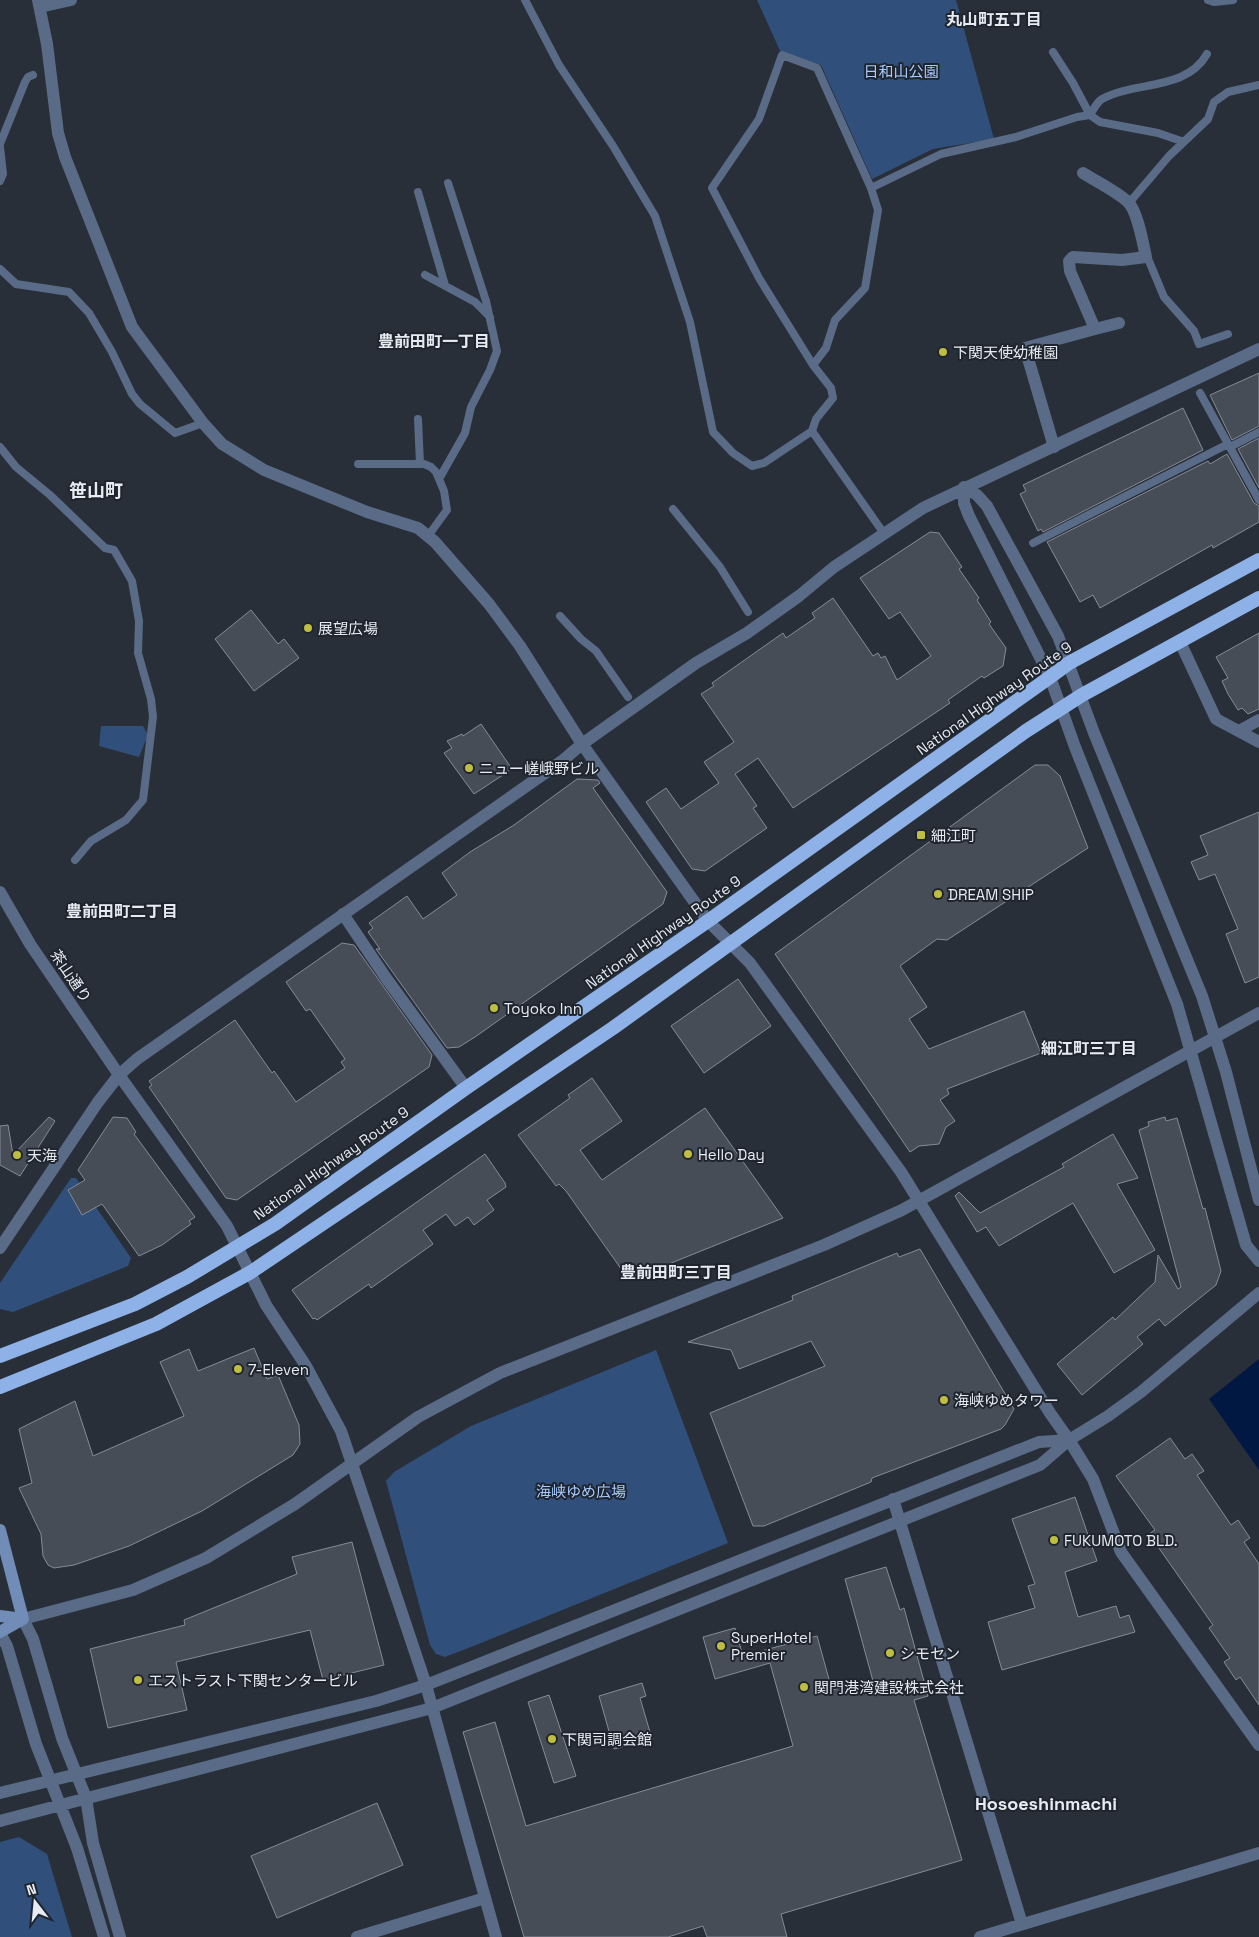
<svg xmlns="http://www.w3.org/2000/svg" width="1259" height="1937" font-family="'Space Grotesk','Noto Sans JP',sans-serif">
<rect width="100%" height="100%" fill="#282f38"/>
<path fill="#314f7b" d="M 757,0 L 956,0 L 994,139 L 933,149 L 872,179 L 821,65 L 782,55 Z
M 101,726 L 143,726 L 148,735 L 139,757 L 99,746 Z
M 71,1178 L 76,1178 L 131,1258 L 128,1266 L 13,1312 L 0,1309 L 0,1283 Z
M 656,1350 L 728,1543 L 476,1645 L 445,1657 L 436,1654 L 430,1645 L 386,1481 L 394,1472 L 471,1426 Z
M 19,1837 L 47,1854 L 72,1937 L 0,1937 L 0,1842 Z"/>
<path fill="#001842" d="M 1259,1359 L 1259,1470 L 1209,1399 Z"/>
<path fill="#464d57" stroke="#848c98" d="M 1259,373 L 1259,426 L 1232,440 L 1210,395 Z
M 1183,408 L 1203,450 L 1043,532 L 1041,529 L 1038,531 L 1020,494 L 1026,491 L 1023,485 Z
M 1259,438 L 1259,488 L 1238,449 Z
M 1227,454 L 1254,503 L 1259,506 L 1259,522 L 1213,548 L 1212,545 L 1100,608 L 1093,595 L 1080,602 L 1047,542 L 1208,461 L 1210,464 Z
M 930,532 L 939,533 L 962,567 L 959,569 L 979,598 L 977,600 L 991,622 L 989,624 L 1006,648 L 1003,666 L 984,678 L 982,676 L 948,700 L 950,703 L 793,808 L 758,758 L 735,774 L 757,806 L 753,808 L 767,828 L 705,871 L 692,869 L 646,802 L 666,788 L 681,809 L 719,783 L 704,762 L 734,742 L 701,694 L 714,686 L 712,683 L 783,633 L 786,638 L 815,618 L 812,613 L 833,598 L 873,656 L 878,653 L 881,658 L 885,656 L 897,680 L 931,656 L 900,612 L 889,619 L 860,578 Z
M 251,610 L 278,644 L 284,639 L 299,658 L 254,691 L 215,639 Z
M 1259,633 L 1259,709 L 1248,714 L 1242,708 L 1238,710 L 1228,694 L 1222,681 L 1228,678 L 1216,657 Z
M 481,724 L 512,769 L 474,794 L 444,753 L 452,748 L 447,741 L 462,734 L 463,736 Z
M 1035,765 L 1048,765 L 1060,776 L 1088,848 L 947,940 L 937,939 L 900,966 L 927,1007 L 909,1019 L 929,1049 L 1024,1011 L 1041,1053 L 947,1089 L 949,1094 L 940,1100 L 955,1121 L 946,1127 L 939,1144 L 919,1146 L 910,1152 L 775,954 Z
M 577,779 L 598,780 L 600,783 L 593,788 L 667,892 L 663,904 L 475,1037 L 459,1047 L 447,1048 L 376,949 L 380,949 L 368,932 L 373,928 L 369,923 L 407,896 L 423,919 L 457,895 L 442,873 L 470,852 L 514,825 Z
M 1259,812 L 1259,977 L 1245,983 L 1226,934 L 1238,929 L 1215,874 L 1199,880 L 1191,862 L 1208,855 L 1200,836 Z
M 342,943 L 354,945 L 432,1055 L 429,1067 L 237,1200 L 226,1198 L 149,1087 L 152,1085 L 149,1081 L 235,1020 L 272,1073 L 274,1071 L 296,1102 L 345,1068 L 341,1062 L 345,1059 L 310,1009 L 306,1011 L 286,982 Z
M 738,979 L 771,1026 L 704,1073 L 671,1026 Z
M 592,1078 L 622,1121 L 580,1150 L 602,1180 L 705,1108 L 783,1218 L 629,1280 L 566,1191 L 559,1184 L 556,1186 L 518,1135 L 570,1098 L 568,1095 Z
M 49,1117 L 55,1121 L 20,1176 L 0,1165 L 0,1126 L 8,1125 L 13,1155 Z
M 113,1117 L 127,1118 L 136,1132 L 134,1134 L 195,1217 L 189,1221 L 191,1224 L 162,1245 L 139,1256 L 102,1204 L 82,1215 L 68,1190 L 85,1180 L 78,1170 Z
M 1165,1117 L 1166,1121 L 1177,1118 L 1203,1209 L 1205,1208 L 1221,1271 L 1216,1285 L 1165,1326 L 1159,1319 L 1137,1337 L 1143,1344 L 1082,1395 L 1057,1364 L 1113,1317 L 1115,1320 L 1155,1282 L 1158,1255 L 1178,1289 L 1181,1287 L 1139,1130 L 1149,1126 L 1148,1122 Z
M 1113,1134 L 1138,1178 L 1117,1184 L 1155,1250 L 1114,1273 L 1073,1203 L 999,1246 L 986,1227 L 977,1232 L 955,1196 L 959,1192 L 980,1213 L 1064,1167 L 1062,1164 Z
M 485,1154 L 505,1183 L 506,1187 L 487,1200 L 494,1210 L 474,1225 L 468,1217 L 455,1226 L 446,1214 L 423,1230 L 433,1244 L 371,1288 L 369,1284 L 317,1320 L 315,1318 L 313,1319 L 292,1290 Z
M 920,1249 L 1014,1409 L 1005,1425 L 1001,1429 L 872,1478 L 871,1482 L 764,1526 L 753,1526 L 710,1413 L 825,1366 L 811,1341 L 739,1369 L 731,1350 L 688,1342 L 793,1300 L 792,1296 L 897,1253 L 899,1257 Z
M 254,1348 L 267,1379 L 278,1375 L 299,1425 L 300,1444 L 293,1455 L 202,1511 L 129,1546 L 74,1565 L 54,1568 L 48,1565 L 43,1556 L 41,1534 L 19,1488 L 32,1483 L 19,1429 L 75,1401 L 93,1456 L 184,1416 L 160,1362 L 189,1349 L 198,1371 Z
M 1170,1438 L 1185,1459 L 1192,1454 L 1204,1471 L 1197,1475 L 1231,1525 L 1238,1520 L 1250,1538 L 1244,1542 L 1259,1564 L 1259,1705 L 1240,1677 L 1236,1680 L 1224,1662 L 1230,1658 L 1209,1628 L 1213,1625 L 1149,1534 L 1155,1530 L 1116,1476 Z
M 1075,1497 L 1097,1561 L 1065,1572 L 1078,1617 L 1116,1606 L 1120,1618 L 1129,1615 L 1135,1632 L 1002,1670 L 988,1622 L 1035,1608 L 1028,1586 L 1035,1584 L 1012,1519 Z
M 352,1542 L 384,1665 L 323,1680 L 310,1630 L 176,1662 L 187,1710 L 108,1728 L 90,1649 L 185,1625 L 184,1620 L 297,1574 L 292,1557 Z
M 886,1567 L 900,1610 L 904,1608 L 928,1696 L 914,1700 L 962,1860 L 781,1914 L 787,1937 L 707,1937 L 703,1926 L 668,1937 L 524,1937 L 463,1732 L 495,1722 L 526,1826 L 793,1746 L 770,1663 L 715,1679 L 703,1637 L 735,1628 L 743,1656 L 817,1636 L 832,1690 L 873,1681 L 845,1579 Z
M 642,1683 L 646,1696 L 640,1698 L 652,1739 L 614,1749 L 599,1696 Z
M 549,1695 L 576,1776 L 554,1783 L 528,1702 Z
M 377,1803 L 403,1865 L 277,1918 L 251,1856 Z"/>
<g fill="none" stroke-linecap="round" stroke-linejoin="round">
<path stroke="#596b86" stroke-width="8" d="M 525,0 L 559,65 L 613,146 L 655,216 L 690,322 L 713,432 L 733,453 L 752,466 L 764,463 L 812,431 L 816,419 L 833,398 L 831,388 L 813,365 L 759,278 L 712,188 L 759,119 L 782,55 L 817,68 L 871,188 L 878,210 L 865,288 L 835,320 L 826,348 L 813,365
M 1208,0 L 1214,2 L 1233,0
M 1053,52 L 1073,83 L 1090,115 L 1100,122 L 1158,133 L 1184,142
M 0,144 L 25,82 L 28,77 L 33,75
M 0,147 L 3,174 L 0,181
M 871,188 L 941,154 L 1016,137 L 1077,117 L 1090,115 C 1093,110 1097,102 1102,99 C 1135,81 1186,91 1207,54
M 418,192 L 445,285
M 1129,203 L 1169,156 L 1208,119 L 1214,102 L 1228,92 L 1259,85
M 1146,257 L 1149,261 L 1164,297 L 1194,331 L 1199,344 L 1228,334
M 0,269 L 16,284 L 69,292 L 89,313 L 112,352 L 132,394 L 140,404 L 175,433 L 203,423
M 425,275 L 475,302 L 490,317
M 1200,393 L 1259,500
M 418,419 L 420,464
M 812,431 L 885,535
M 0,447 L 16,467 L 50,495 L 105,548 L 114,550 L 132,581 L 139,621 L 138,653 L 151,699 L 153,717 L 143,800 L 126,820 L 91,841 L 75,860
M 1230,447 L 1259,432
M 358,464 L 424,464 L 431,467 L 436,472 L 444,491 L 447,510 L 428,536
M 439,479 L 465,433 L 471,407 L 490,370 L 497,351 L 486,301 L 448,183
M 673,509 L 720,567 L 748,612
M 1033,543 L 1228,444
M 560,616 L 581,639 L 596,651 L 628,697"/>
<path stroke="#596b86" stroke-width="12" d="M 38,0 L 47,44 L 58,133 L 65,157 L 132,327 L 203,423 L 222,444 L 264,470 L 367,512 L 418,528 L 435,542 L 489,604 L 520,646 L 582,744
M 40,7 L 71,0
M 1083,173 C 1097,182 1116,191 1128,202 C 1138,212 1143,244 1146,257 L 1122,260 L 1073,257 L 1069,261 L 1070,271 L 1095,329 L 1119,323
M 1054,447 L 1025,348 L 1095,329
M 1180,642 L 1216,719 L 1259,742
M 1239,731 L 1259,720
M 0,892 L 30,944 L 119,1075 L 98,1102 L 0,1248
M 343,914 L 386,978 L 466,1088
M 357,1937 L 485,1898"/>
<path stroke="#596b86" stroke-width="12" d="M 964,487 L 964,503 L 969,516 L 1050,677 L 1075,747 L 1177,1004 L 1246,1245 L 1259,1261
M 964,487 L 977,495 L 987,506 L 1058,636 L 1094,733 L 1202,996 L 1226,1072 L 1259,1200
M 582,744 L 708,921 L 750,963 L 901,1172 L 1050,1413 L 1069,1440 L 1093,1479 L 1121,1552 L 1259,1745
M 893,1499 L 1022,1924
M 0,1633 L 7,1646 L 36,1744 L 77,1848 L 104,1937
M 0,1793 L 376,1701 L 426,1685 L 1039,1442 L 1069,1440
M 0,1821 L 432,1708 L 1040,1465 L 1069,1440 L 1108,1416 L 1141,1392 L 1259,1293
M 120,1937 L 93,1843 L 86,1798 L 62,1738 L 33,1639 L 23,1619 L 133,1590 L 206,1558 L 295,1504 L 418,1417 L 500,1373 L 824,1245 L 902,1210 L 1259,1013
M 496,1937 L 426,1685 L 341,1431 L 306,1366 L 266,1305 L 227,1226 L 119,1075 L 137,1059 L 562,761 L 582,744 L 696,663 L 747,633 L 799,596 L 834,567 L 923,508 L 1259,349
M 980,1937 L 1259,1853"/>
<path stroke="#708cb7" stroke-width="12" d="M 0,1530 L 23,1619
M 0,1616 L 23,1619
M 0,1632 L 23,1619"/>
<path stroke="#8eb2e8" stroke-width="14" d="M 0,1356 L 135,1304 L 187,1277 L 275,1224 L 466,1088 L 708,921 L 1050,677 L 1069,663 L 1259,560
M 0,1387 L 156,1324 L 251,1272 L 613,1028 L 1026,731 L 1082,695 L 1259,598"/>
</g>
<g fill="#c0be40" stroke="#1f252e" stroke-width="2">
<circle cx="943" cy="352" r="5"/>
<circle cx="308" cy="628" r="5"/>
<circle cx="469" cy="768" r="5"/>
<rect x="916" y="830" width="10" height="10" rx="2.5"/>
<circle cx="938" cy="894" r="5"/>
<circle cx="494" cy="1008" r="5"/>
<circle cx="688" cy="1154" r="5"/>
<circle cx="17" cy="1155" r="5"/>
<circle cx="238" cy="1369" r="5"/>
<circle cx="944" cy="1400" r="5"/>
<circle cx="1054" cy="1540" r="5"/>
<circle cx="721" cy="1646" r="5"/>
<circle cx="890" cy="1653" r="5"/>
<circle cx="138" cy="1680" r="5"/>
<circle cx="804" cy="1687" r="5"/>
<circle cx="552" cy="1739" r="5"/>
</g>
<g text-anchor="middle" dominant-baseline="central" stroke-width="4" stroke-linejoin="round" paint-order="stroke">
<g font-size="15" fill="#a8cbff" stroke="#1f252e">
<text x="901" y="71">日和山公園</text>
<text x="581" y="1491">海峡ゆめ広場</text>
</g>
<g font-size="15" fill="#e6eaf1" stroke="#1f252e" text-anchor="start">
<text x="953" y="352">下関天使幼稚園</text>
<text x="318" y="628">展望広場</text>
<text x="479" y="768">ニュー嵯峨野ビル</text>
<text x="931" y="835">細江町</text>
<text x="948" y="894">DREAM SHIP</text>
<text x="504" y="1008">Toyoko Inn</text>
<text x="698" y="1154">Hello Day</text>
<text x="27" y="1155">天海</text>
<text x="248" y="1369">7-Eleven</text>
<text x="954" y="1400">海峡ゆめタワー</text>
<text x="1064" y="1540">FUKUMOTO BLD.</text>
<text x="731" y="1637">SuperHotel<tspan x="731" dy="17">Premier</tspan></text>
<text x="900" y="1653">シモセン</text>
<text x="148" y="1680">エストラスト下関センタービル</text>
<text x="814" y="1687">関門港湾建設株式会社</text>
<text x="562" y="1739">下関司調会館</text>
</g>
<g font-size="15" fill="#e6eaf1" stroke="#1f252e">
<text transform="translate(994 698) rotate(-35)">National Highway Route 9</text>
<text transform="translate(663 932) rotate(-35)">National Highway Route 9</text>
<text transform="translate(71 976) rotate(56)">茶山通り</text>
<text transform="translate(331 1163) rotate(-35)">National Highway Route 9</text>
</g>
<g font-size="16" font-weight="bold" fill="#e6eaf1" stroke="#1f252e">
<text x="994" y="19">丸山町五丁目</text>
<text x="434" y="341">豊前田町一丁目</text>
<text x="122" y="911">豊前田町二丁目</text>
<text x="1089" y="1048">細江町三丁目</text>
<text x="676" y="1272">豊前田町三丁目</text>
</g>
<g font-size="18" font-weight="bold" fill="#e6eaf1" stroke="#1f252e">
<text x="96" y="490">笹山町</text>
<text x="1046" y="1803">Hosoeshinmachi</text>
</g>
</g>
<g transform="translate(35 1902) rotate(344)" stroke="#1f252e" stroke-width="4" paint-order="stroke">
<path d="M0-4L9 19L0 12L-9 19Z" fill="#e6eaf1"/>
<text y="-8" font-size="14" font-weight="bold" text-anchor="middle" fill="#e6eaf1">N</text>
</g>
</svg>
